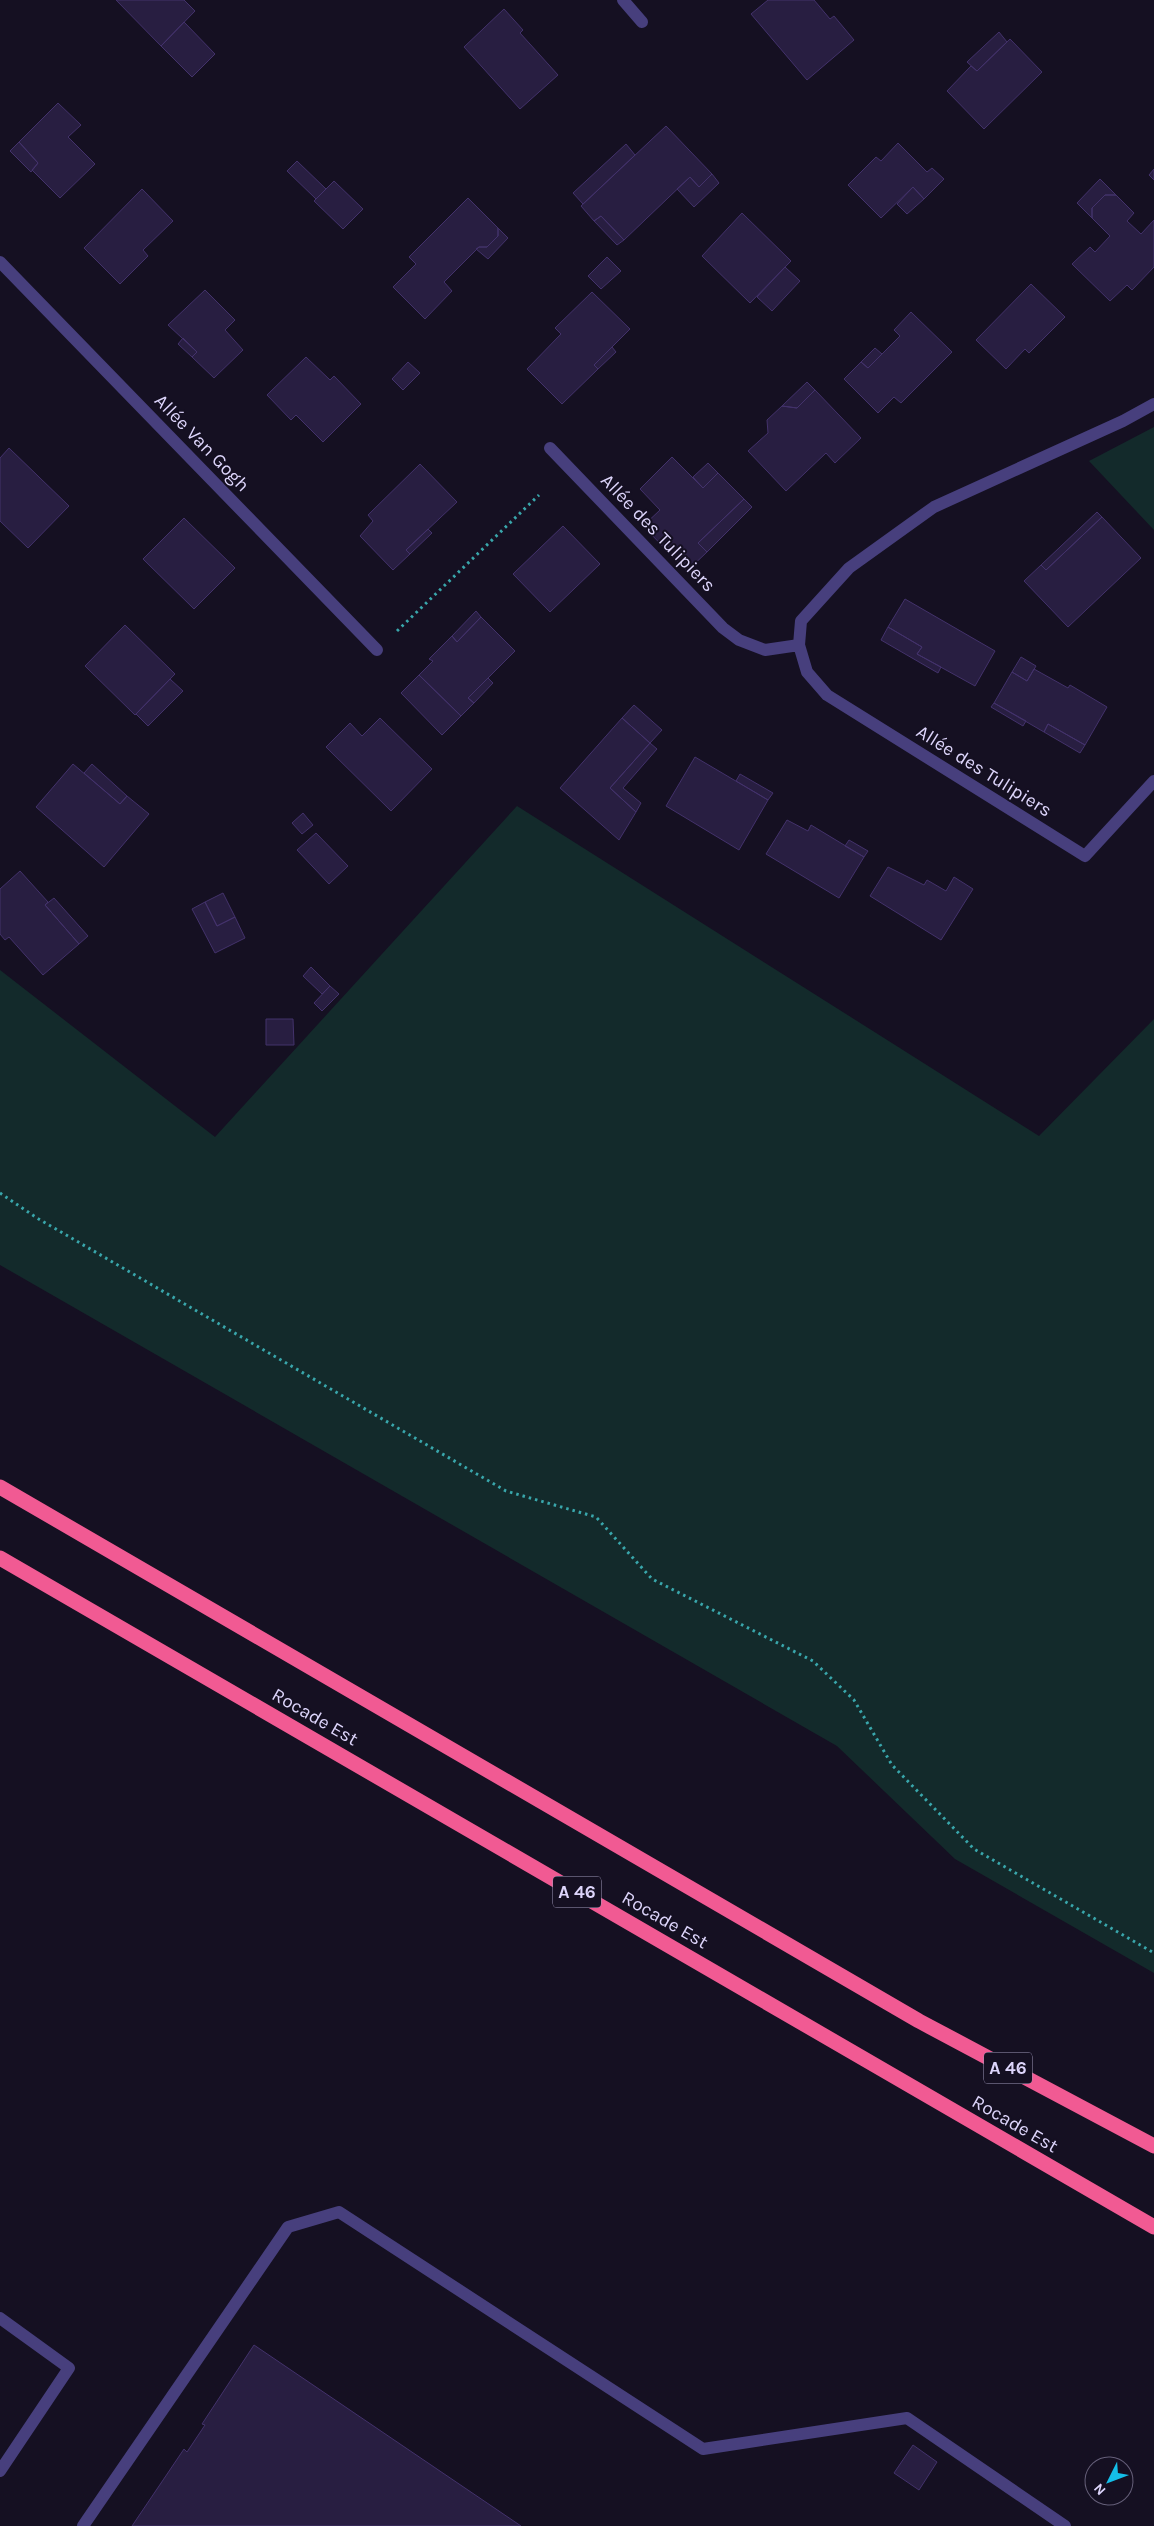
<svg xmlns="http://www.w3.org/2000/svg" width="1154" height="2526" font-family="Karla,sans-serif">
<rect width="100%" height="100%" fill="#151022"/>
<path fill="#132a2b" d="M 1154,427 L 1154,530 L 1089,461 Z
M 517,806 L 1039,1136 L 1154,1019 L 1154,1973 L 955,1859 L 837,1746 L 0,1265 L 0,970 L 215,1137 Z"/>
<path fill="#281e41" stroke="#43326b" d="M 116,0 L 184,0 L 195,11 L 161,46 Z
M 768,0 L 814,0 L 830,19 L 834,16 L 854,40 L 807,80 L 751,14 Z
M 504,9 L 523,30 L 520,33 L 558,75 L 520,109 L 464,47 Z
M 184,22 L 215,54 L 192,77 L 161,46 Z
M 999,32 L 1007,42 L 977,71 L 967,62 Z
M 1010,39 L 1042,72 L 984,129 L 947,91 L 971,66 L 977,71 Z
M 58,103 L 81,125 L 68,137 L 95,164 L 60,198 L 32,170 L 38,163 L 19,142 Z
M 666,126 L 712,174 L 699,187 L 690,177 L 624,240 L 601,216 L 594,221 L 581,206 Z
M 19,142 L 38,163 L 31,172 L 10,151 Z
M 898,143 L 927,172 L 932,168 L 944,179 L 924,199 L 913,187 L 881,218 L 848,185 L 876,157 L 881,161 Z
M 626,144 L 635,155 L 583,204 L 573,193 Z
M 297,161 L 326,189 L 316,199 L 287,171 Z
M 1154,169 L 1154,180 L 1149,175 Z
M 712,174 L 719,183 L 694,207 L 677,189 L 690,177 L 699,187 Z
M 1100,179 L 1116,195 L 1105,195 L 1092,208 L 1092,218 L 1077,203 Z
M 334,181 L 363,209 L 343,229 L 314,201 Z
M 913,187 L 924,199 L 907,214 L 897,204 Z
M 142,189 L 173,221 L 143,250 L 148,256 L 120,284 L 84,248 Z
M 1105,195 L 1116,195 L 1134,213 L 1127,221 L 1141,234 L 1154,220 L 1154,267 L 1132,290 L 1127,285 L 1110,301 L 1072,264 L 1090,247 L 1095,252 L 1110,236 L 1092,218 L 1092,208 Z
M 468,198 L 498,228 L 498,236 L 487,247 L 479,247 L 444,282 L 452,291 L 425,319 L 393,287 L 416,264 L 409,257 Z
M 742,213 L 791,261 L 750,303 L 702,256 Z
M 601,216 L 624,240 L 617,245 L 594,221 Z
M 498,228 L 508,238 L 488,259 L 476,249 L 479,247 L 487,247 L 498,236 Z
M 607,257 L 621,271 L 601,289 L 588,276 Z
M 785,267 L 800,281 L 772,311 L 757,297 Z
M 1031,284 L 1065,317 L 1029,353 L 1025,349 L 1006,369 L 976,340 Z
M 205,290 L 235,320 L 225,330 L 243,350 L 214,378 L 192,357 L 197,352 L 168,325 Z
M 592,292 L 630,329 L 594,365 L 598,369 L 562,404 L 527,369 L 561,334 L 555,328 Z
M 911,312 L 952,352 L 901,403 L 894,397 L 878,413 L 844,379 L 861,362 L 868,368 L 900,336 L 894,330 Z
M 183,338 L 197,352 L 192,357 L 178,344 Z
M 612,347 L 616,352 L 598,369 L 594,365 Z
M 875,348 L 882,354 L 868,368 L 861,362 Z
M 306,357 L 330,380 L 334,376 L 361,404 L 323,442 L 296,415 L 291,420 L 267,395 Z
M 408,362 L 420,373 L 403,390 L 392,379 Z
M 807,382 L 815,390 L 797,408 L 782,406 Z
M 815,390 L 861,438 L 835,463 L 826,453 L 786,491 L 748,451 L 768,433 L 767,420 L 782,406 L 797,408 Z
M 9,448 L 69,506 L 28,548 L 0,521 L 0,458 Z
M 672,457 L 703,488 L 718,473 L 744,499 L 698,543 L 707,552 L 687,571 L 643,526 L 660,510 L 640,489 Z
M 708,463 L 718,473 L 703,488 L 693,477 Z
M 420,464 L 457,502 L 406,550 L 410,554 L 393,570 L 360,536 L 373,521 L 368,515 Z
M 744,499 L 752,507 L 707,552 L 698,543 Z
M 1097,512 L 1102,517 L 1046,570 L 1041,565 Z
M 1102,517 L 1141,558 L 1068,627 L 1024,581 L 1041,565 L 1046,570 Z
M 184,518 L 235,568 L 194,609 L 143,559 Z
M 563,526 L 600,564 L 550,612 L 513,574 Z
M 428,529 L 432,533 L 410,554 L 406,550 Z
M 905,599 L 995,651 L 975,686 L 917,654 L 922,647 L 888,627 Z
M 476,611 L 481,617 L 457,642 L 452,636 Z
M 481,617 L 515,651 L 468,698 L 474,703 L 461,716 L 419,675 L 433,661 L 429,659 L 452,636 L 457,642 Z
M 125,625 L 175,674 L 135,715 L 85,666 Z
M 888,627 L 922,647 L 917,654 L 941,667 L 938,673 L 881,640 Z
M 1021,657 L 1036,666 L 1027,681 L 1012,672 Z
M 1034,669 L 1068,688 L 1070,685 L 1107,707 L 1085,745 L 1048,724 L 1044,732 L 994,703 L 1012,672 L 1027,681 Z
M 419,675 L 461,716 L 442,735 L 401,693 Z
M 488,678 L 493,683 L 474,703 L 468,698 Z
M 170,679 L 183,691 L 148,726 L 136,714 Z
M 994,703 L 1026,721 L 1023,726 L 991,707 Z
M 634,705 L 662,730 L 650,743 L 622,718 Z
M 380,718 L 432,769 L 391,811 L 326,747 L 350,723 L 362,736 Z
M 622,718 L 650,743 L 610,788 L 636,812 L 619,840 L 560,788 Z
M 1048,724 L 1085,745 L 1080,753 L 1044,732 Z
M 650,743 L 657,749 L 623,788 L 641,803 L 636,812 L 610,788 Z
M 695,757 L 768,800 L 739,850 L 666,806 Z
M 73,764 L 120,804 L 127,796 L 149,814 L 104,867 L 36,807 Z
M 92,764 L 127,796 L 120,804 L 84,773 Z
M 740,774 L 773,793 L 768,800 L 736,781 Z
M 303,813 L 313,825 L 302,834 L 292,823 Z
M 787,820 L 808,831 L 811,825 L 864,857 L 839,898 L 766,854 Z
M 316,833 L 348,866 L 329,884 L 297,850 Z
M 849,840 L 868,851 L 864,857 L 845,846 Z
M 888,867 L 924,885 L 927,880 L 946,891 L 954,877 L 973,889 L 941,940 L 870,896 Z
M 20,871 L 48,902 L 45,905 L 79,944 L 43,975 L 9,937 L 5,940 L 0,934 L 0,889 Z
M 223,893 L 235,917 L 217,926 L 205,902 Z
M 54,898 L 88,936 L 79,944 L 45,905 Z
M 205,902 L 217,926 L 235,917 L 245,938 L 215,953 L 192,909 Z
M 311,967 L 330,986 L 322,994 L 303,976 Z
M 330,986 L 339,994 L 322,1011 L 314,1003 Z
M 266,1019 L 293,1019 L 294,1045 L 266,1045 Z
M 254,2345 L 521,2526 L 132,2526 L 184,2449 L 187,2452 L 205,2425 L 202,2424 Z
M 913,2445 L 937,2462 L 919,2490 L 894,2473 Z"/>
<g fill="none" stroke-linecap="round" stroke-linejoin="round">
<path stroke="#39a6ab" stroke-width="3" stroke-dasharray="2.5 4" stroke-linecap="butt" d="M 397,631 L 539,495
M 0,1193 L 37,1218 L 506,1491 L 596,1517 L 652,1579 L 813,1661 L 854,1700 L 892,1765 L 974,1849 L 1154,1953"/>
<path stroke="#473f7d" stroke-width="12" d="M 0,2318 L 69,2368 L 0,2471
M 83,2526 L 288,2227 L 339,2212 L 703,2449 L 907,2418 L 1065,2526"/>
<path stroke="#473f7d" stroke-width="12" d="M 623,0 L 642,22
M 0,262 L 377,650
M 1154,404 L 1123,421 L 934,507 L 849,568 L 801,621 L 799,645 L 807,672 L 827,695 L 1085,856 L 1154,781
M 550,448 L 723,628 L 739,640 L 765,650 L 799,645"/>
<path stroke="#f15a93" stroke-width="15" d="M 0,1487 L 919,2021 L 1154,2146
M 0,1558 L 1154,2227"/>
</g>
<g text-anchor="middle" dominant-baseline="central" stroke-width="4" stroke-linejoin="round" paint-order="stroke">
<g fill="#151022" stroke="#a19aba" stroke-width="1">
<rect x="553" y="1876.5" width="48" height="31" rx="4"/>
<rect x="984" y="2052.5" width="48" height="31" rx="4"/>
</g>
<g font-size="18" font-weight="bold" fill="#ddd5fb">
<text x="577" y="1892">A 46</text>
<text x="1008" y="2068">A 46</text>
</g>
<g font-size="19" fill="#ddd5fb" stroke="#151022">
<text transform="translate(202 443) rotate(46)">Allée Van Gogh</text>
<text transform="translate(658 533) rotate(46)">Allée des Tulipiers</text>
<text transform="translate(984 771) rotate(32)">Allée des Tulipiers</text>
<text transform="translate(315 1717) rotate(30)">Rocade Est</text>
<text transform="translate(665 1920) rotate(30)">Rocade Est</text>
<text transform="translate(1015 2124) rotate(30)">Rocade Est</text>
</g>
</g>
<g transform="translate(1109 2481) rotate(228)"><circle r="24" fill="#151022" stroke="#655f79"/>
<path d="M0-4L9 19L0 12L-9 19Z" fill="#14bee8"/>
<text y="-8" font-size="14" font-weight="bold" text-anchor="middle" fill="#ddd5fb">N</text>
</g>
</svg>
